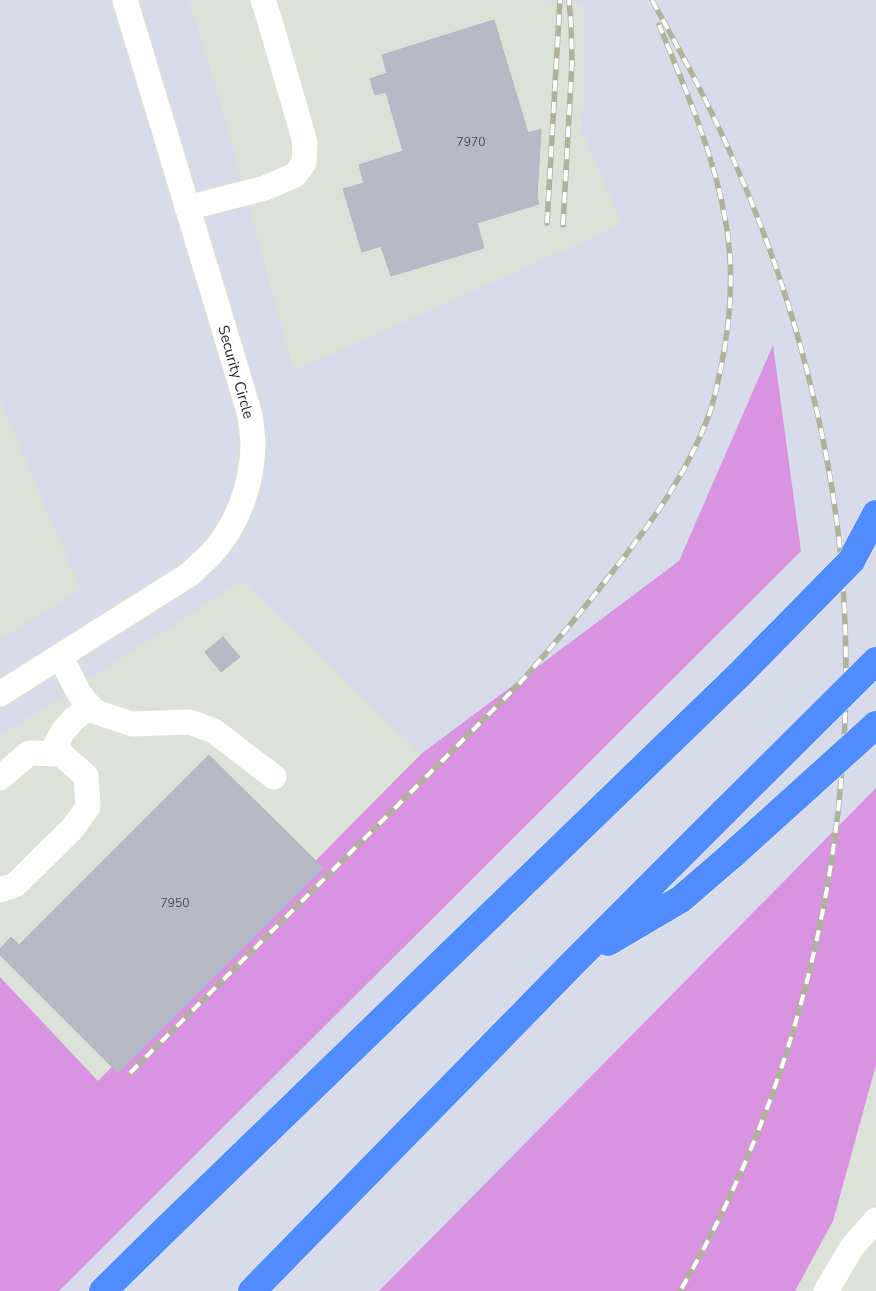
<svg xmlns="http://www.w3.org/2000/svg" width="876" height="1291" font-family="'Nunito Sans',sans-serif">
<rect width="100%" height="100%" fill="#d8dcea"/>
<path fill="#dde2d9" d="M 189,0 L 537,0 L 584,5 L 585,54 L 582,132 L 622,224 L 294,371 L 228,129 L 210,67 Z
M 0,400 L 80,589 L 0,640 Z
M 242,581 L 421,754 L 321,873 L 98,1081 L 0,977 L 0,736 Z
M 876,1065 L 876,1291 L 795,1291 L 833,1221 Z"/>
<path fill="#d894e1" d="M 773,345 L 801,551 L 59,1291 L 0,1291 L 0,977 L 98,1081 L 421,754 L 679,561 Z
M 876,788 L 876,1065 L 833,1221 L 795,1291 L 379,1291 Z"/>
<path fill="#b7bac5" stroke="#b2b5c5" d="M 494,20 L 528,133 L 541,129 L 537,198 L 539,204 L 477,223 L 484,248 L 391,276 L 381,246 L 362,252 L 343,189 L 364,183 L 359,165 L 403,151 L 386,92 L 375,95 L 370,79 L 387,73 L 382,55 Z
M 223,637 L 240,657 L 221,672 L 205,652 Z
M 209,755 L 323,868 L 118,1073 L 0,955 L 0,949 L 11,937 L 19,945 Z"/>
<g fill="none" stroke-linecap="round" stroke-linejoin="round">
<defs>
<path id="minor" d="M 187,208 L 265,188 L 295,175 L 304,163 L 305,142 L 269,18 L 263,0
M 60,656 L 79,693 L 93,711 L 132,724 L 190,722 L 214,731 L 274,777
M 0,694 L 190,574 C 197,567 205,560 212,553 C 238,524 252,484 253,446 C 253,436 251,425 250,415 L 125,0
M 51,754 L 63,731 L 74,719 L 90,706
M 0,778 L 29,753 L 61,754 L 86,776 L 88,807 L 72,829 L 15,885 L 0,890
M 826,1291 L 852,1247 L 876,1220"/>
<path id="highway" d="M 851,561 L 876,514
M 608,942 L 681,899 L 732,855
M 103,1291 L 163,1232 L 740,674
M 252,1291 L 574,962 L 725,811"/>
</defs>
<use href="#minor" stroke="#e0e0cd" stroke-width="27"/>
<use href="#highway" stroke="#fff" stroke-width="29"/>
<use href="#minor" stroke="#fff" stroke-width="25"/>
<use href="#highway" stroke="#508cfd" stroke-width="28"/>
<defs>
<path id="rail" d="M 652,0 C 664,22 676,44 688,66 C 730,146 766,230 792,317 C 818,404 837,494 843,585 C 860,829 804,1080 680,1291
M 547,223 L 560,0
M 563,225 L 572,62 L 571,24 L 569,0
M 130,1073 L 519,684 C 552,647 584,609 614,570 C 652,522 689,471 710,412 C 714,400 717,386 720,372 C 731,321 735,270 725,218 C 713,151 685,88 659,25"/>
</defs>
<use href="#rail" stroke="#b0b29b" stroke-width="5.5"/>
<use href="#rail" stroke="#fff" stroke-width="4" stroke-dasharray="11" stroke-linecap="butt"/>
<defs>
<path id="highway-bridge" d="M 740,674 L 851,561
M 725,811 L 876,661
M 732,855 L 876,725"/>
</defs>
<use href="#highway-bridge" stroke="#fff" stroke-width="29" stroke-linecap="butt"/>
<use href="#highway-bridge" stroke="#508cfd" stroke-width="28"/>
</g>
<g text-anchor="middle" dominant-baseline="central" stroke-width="4" stroke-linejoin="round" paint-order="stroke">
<g font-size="12" fill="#4b4c4e">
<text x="471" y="142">7970</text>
<text x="175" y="903">7950</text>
</g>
<g font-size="15" fill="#272727" stroke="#fff">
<text transform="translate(236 372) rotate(74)">Security Circle</text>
</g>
</g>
</svg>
